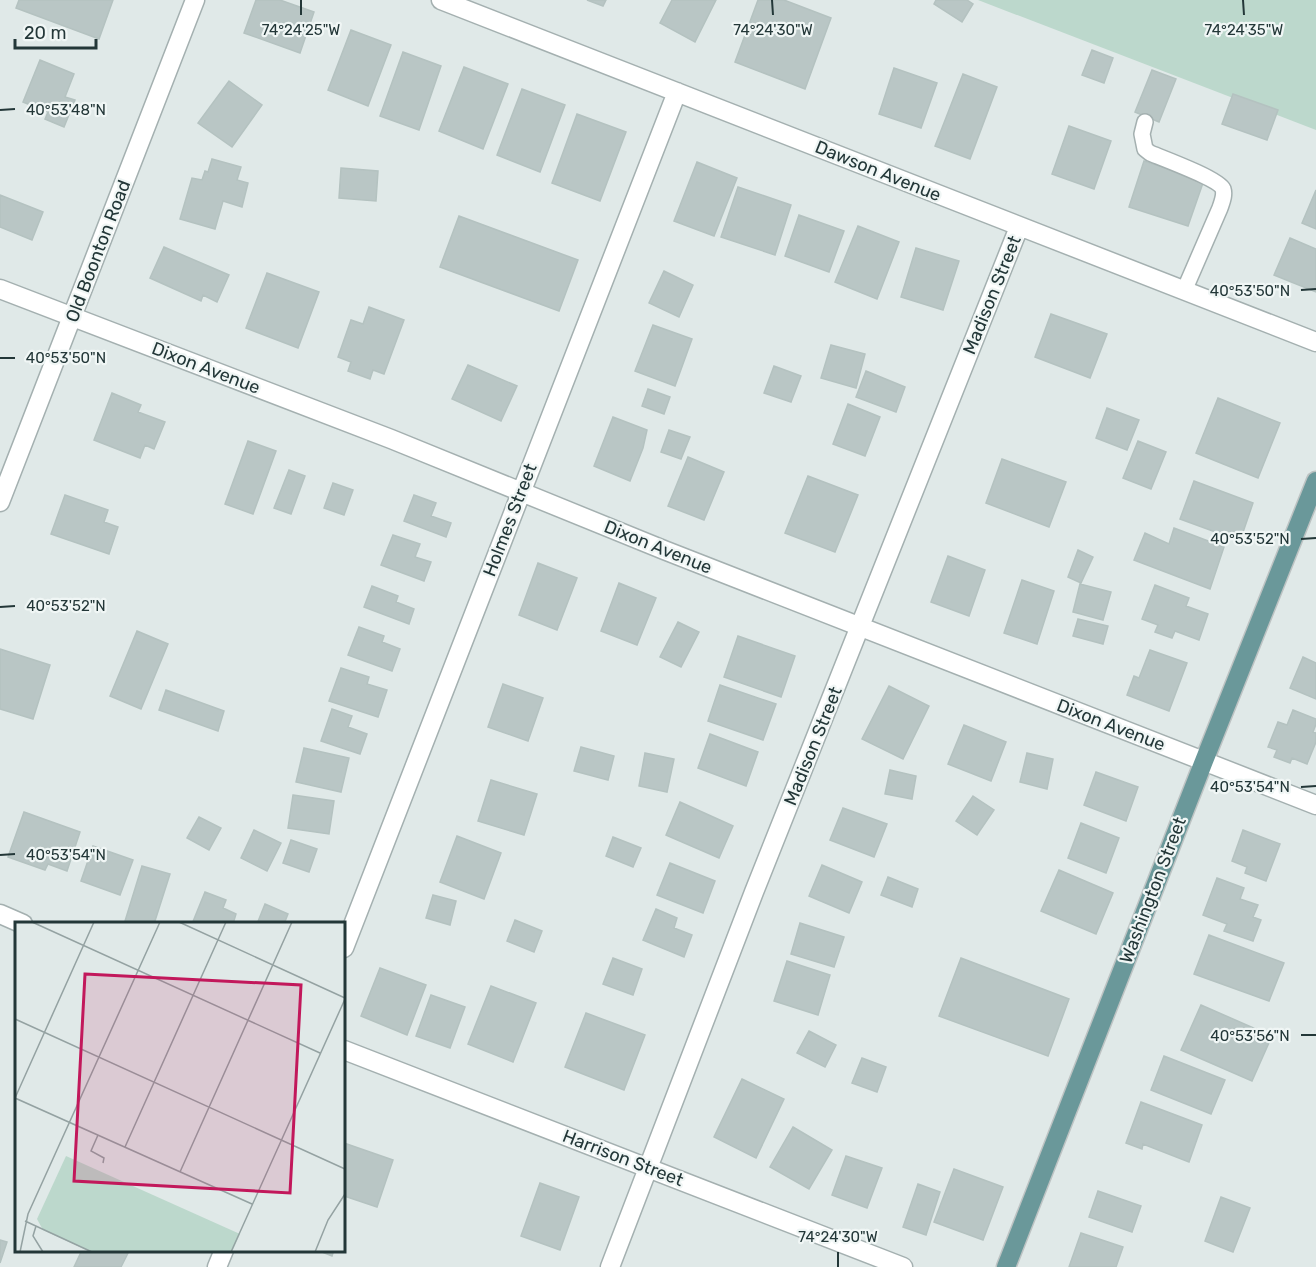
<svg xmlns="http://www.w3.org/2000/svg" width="1316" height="1267" font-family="Rubik,sans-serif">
<rect width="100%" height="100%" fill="#e0e9e8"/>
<path fill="#bcd8cc" d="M 978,0 L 1316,0 L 1316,130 Z"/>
<path fill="#b9c6c5" stroke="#b4c2c0" stroke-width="1.5" d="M 19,0 L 113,0 L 99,39 L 16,8 Z
M 256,0 L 280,0 L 314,12 L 300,53 L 244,33 Z
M 587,0 L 606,0 L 603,6 Z
M 672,0 L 716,0 L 695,42 L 660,23 Z
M 758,0 L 784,0 L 831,18 L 805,89 L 735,62 Z
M 936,0 L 967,0 L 973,4 L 962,22 L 934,4 Z
M 351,30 L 391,45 L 368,106 L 328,90 Z
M 1092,50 L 1113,58 L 1104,83 L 1082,75 Z
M 403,52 L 441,66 L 419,130 L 380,116 Z
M 40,60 L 74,74 L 65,97 L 75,100 L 64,127 L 45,119 L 48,112 L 23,102 Z
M 464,67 L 508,84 L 483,149 L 439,131 Z
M 894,68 L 937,83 L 921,128 L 879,114 Z
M 1152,70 L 1176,79 L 1159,122 L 1135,112 Z
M 963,74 L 997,87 L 970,159 L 935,146 Z
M 229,81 L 262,105 L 232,147 L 198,123 Z
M 522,89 L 565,105 L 540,172 L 497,155 Z
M 1233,94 L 1278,110 L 1267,140 L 1222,124 Z
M 577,114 L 626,132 L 600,201 L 552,183 Z
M 1069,126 L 1111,141 L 1094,189 L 1052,174 Z
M 212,159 L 241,167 L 237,180 L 248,183 L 242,207 L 223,201 L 215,229 L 180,219 L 192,178 L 202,180 L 205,171 L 208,172 Z
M 1144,161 L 1204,180 L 1188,226 L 1129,207 Z
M 697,162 L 737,178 L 714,236 L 674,221 Z
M 341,168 L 378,171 L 376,201 L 339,198 Z
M 738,187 L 791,205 L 775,255 L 721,237 Z
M 1316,190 L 1316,229 L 1302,223 Z
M 0,195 L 43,212 L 32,240 L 0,227 Z
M 799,215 L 844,231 L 829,272 L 785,256 Z
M 459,216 L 578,260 L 559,311 L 440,267 Z
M 858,226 L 899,242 L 877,299 L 835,282 Z
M 1290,238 L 1316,249 L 1316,292 L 1274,275 Z
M 164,247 L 229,275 L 217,302 L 203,295 L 201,301 L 150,278 Z
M 916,248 L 959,261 L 943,310 L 901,297 Z
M 664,271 L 693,285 L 679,317 L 649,303 Z
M 267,273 L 319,292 L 298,348 L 246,328 Z
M 369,307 L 404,320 L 384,374 L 373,370 L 370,379 L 348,371 L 351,362 L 338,357 L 351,320 L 363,324 Z
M 1051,314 L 1107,334 L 1090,378 L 1035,357 Z
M 653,325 L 692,339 L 675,386 L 635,371 Z
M 831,345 L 865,354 L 856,388 L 821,378 Z
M 468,365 L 517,386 L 501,421 L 452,399 Z
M 774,366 L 801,376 L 791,402 L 764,393 Z
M 866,371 L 905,387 L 896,412 L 856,397 Z
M 648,389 L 670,397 L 664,414 L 642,406 Z
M 112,393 L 141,405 L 138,412 L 165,422 L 154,449 L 145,445 L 140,458 L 94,440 Z
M 1218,398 L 1280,423 L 1258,478 L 1196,453 Z
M 848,404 L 880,417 L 865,456 L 833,444 Z
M 1107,408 L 1139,420 L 1127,450 L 1096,438 Z
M 613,417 L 647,430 L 643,448 L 630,481 L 594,466 Z
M 669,430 L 690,437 L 681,459 L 661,452 Z
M 248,441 L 276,451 L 253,514 L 225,504 Z
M 1138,441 L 1166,452 L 1151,489 L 1123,478 Z
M 688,457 L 724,472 L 704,520 L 668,506 Z
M 1002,459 L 1066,482 L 1049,527 L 986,503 Z
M 289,470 L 305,476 L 291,514 L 274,508 Z
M 808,476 L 858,495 L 835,552 L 785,533 Z
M 1194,481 L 1253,503 L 1240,541 L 1180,519 Z
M 333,483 L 353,490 L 344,515 L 324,508 Z
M 65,495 L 108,510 L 104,522 L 118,527 L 109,554 L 51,534 Z
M 414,495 L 436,503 L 431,516 L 451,523 L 446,537 L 404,521 Z
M 1174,528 L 1224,547 L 1210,589 L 1134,560 L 1145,533 L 1169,544 Z
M 393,535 L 420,544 L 415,557 L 431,562 L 424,581 L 381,565 Z
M 1078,550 L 1093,557 L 1081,583 L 1068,577 Z
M 948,556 L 985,570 L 969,616 L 931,602 Z
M 538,563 L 577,578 L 557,630 L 519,615 Z
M 1022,580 L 1054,591 L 1037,644 L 1004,633 Z
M 619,583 L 656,598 L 637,645 L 601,631 Z
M 1080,584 L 1111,592 L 1103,620 L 1073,612 Z
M 1155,585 L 1189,598 L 1186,606 L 1208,614 L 1199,640 L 1175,631 L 1172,638 L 1155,632 L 1158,625 L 1142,619 Z
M 372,586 L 398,596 L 396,602 L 414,609 L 409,624 L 364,607 Z
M 1078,619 L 1108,626 L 1103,644 L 1073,636 Z
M 678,622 L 699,632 L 681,667 L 660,657 Z
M 359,627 L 384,636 L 382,642 L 400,649 L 392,671 L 348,655 Z
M 137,631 L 168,644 L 141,709 L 110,696 Z
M 738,636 L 795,656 L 781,697 L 724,677 Z
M 0,649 L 50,665 L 33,719 L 0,709 Z
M 1150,650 L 1187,663 L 1169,711 L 1127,695 L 1134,676 L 1139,678 Z
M 1303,657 L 1316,663 L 1316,699 L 1290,688 Z
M 341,668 L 369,677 L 367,684 L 387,690 L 378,717 L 329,701 Z
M 503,684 L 543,698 L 528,741 L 488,727 Z
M 720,685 L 776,704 L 763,740 L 708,721 Z
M 889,686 L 929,706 L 903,759 L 862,739 Z
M 166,690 L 224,711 L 218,731 L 159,710 Z
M 332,709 L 352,716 L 348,727 L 367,734 L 360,754 L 321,741 Z
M 1293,710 L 1316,719 L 1316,724 L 1313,732 L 1316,733 L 1316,742 L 1307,764 L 1292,758 L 1290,763 L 1274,757 L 1277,750 L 1268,747 L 1278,722 L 1287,725 Z
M 964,725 L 1006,742 L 991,781 L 948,764 Z
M 710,734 L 758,752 L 746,786 L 698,768 Z
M 581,747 L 614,756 L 608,780 L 574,771 Z
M 304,748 L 349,758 L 341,792 L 296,782 Z
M 645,753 L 674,759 L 667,792 L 639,786 Z
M 1027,753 L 1053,759 L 1047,789 L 1020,782 Z
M 890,770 L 916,776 L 912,799 L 885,794 Z
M 1096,772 L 1138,787 L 1126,821 L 1084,805 Z
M 491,780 L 537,794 L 524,835 L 478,821 Z
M 293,795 L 334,801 L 329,834 L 288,828 Z
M 973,796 L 994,810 L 977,835 L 956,821 Z
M 680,802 L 733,826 L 719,858 L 666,835 Z
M 843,808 L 887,824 L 874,857 L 830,840 Z
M 24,812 L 80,832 L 67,871 L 48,864 L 45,870 L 8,857 Z
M 199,817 L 221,828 L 209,850 L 187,838 Z
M 1081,823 L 1119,838 L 1106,873 L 1068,858 Z
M 254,830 L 281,843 L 267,871 L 241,858 Z
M 1243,830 L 1280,844 L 1266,881 L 1245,873 L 1247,867 L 1232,861 Z
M 457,836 L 501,853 L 484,899 L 440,882 Z
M 613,837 L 641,848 L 633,867 L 606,856 Z
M 291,840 L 317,849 L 309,872 L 283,863 Z
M 93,846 L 133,860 L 120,895 L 81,881 Z
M 670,863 L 715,881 L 703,913 L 657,895 Z
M 822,865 L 862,882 L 849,913 L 809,896 Z
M 142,866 L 170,874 L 154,924 L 132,924 L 125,921 Z
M 1059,870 L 1113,893 L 1096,934 L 1041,911 Z
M 888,877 L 918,889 L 912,907 L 881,895 Z
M 1217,878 L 1244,888 L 1240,899 L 1258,905 L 1253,917 L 1261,920 L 1253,941 L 1224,931 L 1227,924 L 1203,915 Z
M 205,892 L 226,900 L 223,908 L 236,914 L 233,924 L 192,924 Z
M 433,895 L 456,901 L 450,925 L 426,918 Z
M 265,904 L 288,914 L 284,924 L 257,924 Z
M 656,909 L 677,918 L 674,928 L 692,935 L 684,957 L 643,940 Z
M 515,920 L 542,931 L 534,952 L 507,941 Z
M 800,923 L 844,937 L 834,967 L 791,954 Z
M 1209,935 L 1284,963 L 1269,1001 L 1194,974 Z
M 613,958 L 642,969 L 633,995 L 603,984 Z
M 961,958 L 1069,999 L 1048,1056 L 939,1016 Z
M 787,961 L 830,975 L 818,1015 L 774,1001 Z
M 380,968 L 426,985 L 407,1035 L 361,1016 Z
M 491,986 L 536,1003 L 513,1062 L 468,1044 Z
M 431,995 L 465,1007 L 450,1048 L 416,1036 Z
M 1201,1005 L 1272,1036 L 1252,1081 L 1181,1050 Z
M 586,1013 L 645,1035 L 624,1090 L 565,1067 Z
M 809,1031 L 836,1045 L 825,1067 L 797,1053 Z
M 1164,1056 L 1225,1080 L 1211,1114 L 1151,1090 Z
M 862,1058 L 886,1067 L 877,1092 L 852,1083 Z
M 742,1079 L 784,1099 L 756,1158 L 714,1137 Z
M 1141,1102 L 1202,1125 L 1189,1162 L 1143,1144 L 1142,1149 L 1126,1143 Z
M 793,1127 L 832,1150 L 809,1189 L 770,1167 Z
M 344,1143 L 393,1160 L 377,1207 L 344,1196 Z
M 846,1156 L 882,1168 L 867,1208 L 832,1195 Z
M 954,1169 L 1003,1187 L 983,1240 L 934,1222 Z
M 540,1183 L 579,1197 L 560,1250 L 521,1236 Z
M 918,1184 L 940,1192 L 926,1235 L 903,1227 Z
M 1098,1191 L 1141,1206 L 1132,1232 L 1089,1217 Z
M 1221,1197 L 1250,1208 L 1233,1252 L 1205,1241 Z
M 1081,1233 L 1123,1247 L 1116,1267 L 1069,1267 Z
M 0,1240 L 7,1242 L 0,1263 Z
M 82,1250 L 123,1250 L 128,1253 L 121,1267 L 74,1267 Z
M 317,1250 L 334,1250 L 332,1256 Z"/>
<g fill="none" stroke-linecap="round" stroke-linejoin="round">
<defs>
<path id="service" d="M 1145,122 L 1142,134 L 1145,149 L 1150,153 C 1162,158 1219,179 1223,189 C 1225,195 1222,202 1220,208 L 1184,291"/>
<path id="minor" d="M 441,0 L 1316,342
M 0,289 L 391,439 L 664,550 L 1316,805
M 0,502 L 195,0
M 0,914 L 23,924
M 344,948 L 677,92
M 344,1050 L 903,1267
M 217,1267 L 224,1250
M 610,1267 L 754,892 L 1019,227"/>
<path id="primary" d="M 1006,1267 L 1204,761 L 1316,481"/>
</defs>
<use href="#service" stroke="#a4b0b0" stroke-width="18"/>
<use href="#minor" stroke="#a4b0b0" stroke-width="21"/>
<use href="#primary" stroke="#bdc3c3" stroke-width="21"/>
<use href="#service" stroke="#fff" stroke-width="15"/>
<use href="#minor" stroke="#fff" stroke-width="18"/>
<use href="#primary" stroke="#6a989a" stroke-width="18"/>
</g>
<path fill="none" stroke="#233738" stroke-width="2" d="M 301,0 L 301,15M 772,0 L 773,15M 1243,0 L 1244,15M 0,110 L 15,109M 1301,290 L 1316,289M 0,358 L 15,358M 1301,539 L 1316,538M 0,607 L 15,606M 1301,787 L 1316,786M 0,855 L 15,854M 1301,1035 L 1316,1035M 838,1252 L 838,1267"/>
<g text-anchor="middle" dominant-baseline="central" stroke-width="4.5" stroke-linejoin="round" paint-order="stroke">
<g font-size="18" fill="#233738" stroke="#f0f6f5">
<text transform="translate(878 171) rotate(22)">Dawson Avenue</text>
<text transform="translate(98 251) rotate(-69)">Old Boonton Road</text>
<text transform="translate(992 295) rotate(-68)">Madison Street</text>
<text transform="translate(206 368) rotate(21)">Dixon Avenue</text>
<text transform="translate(510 520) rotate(-69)">Holmes Street</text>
<text transform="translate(658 547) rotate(22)">Dixon Avenue</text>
<text transform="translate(1111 725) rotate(21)">Dixon Avenue</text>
<text transform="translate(813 746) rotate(-68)">Madison Street</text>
<text transform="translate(1153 890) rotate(-69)">Washington Street</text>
<text transform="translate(623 1158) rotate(21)">Harrison Street</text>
</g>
</g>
<g transform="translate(15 922)">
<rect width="330" height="330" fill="#e0e9e8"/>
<path d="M 51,234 L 225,312 L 217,330 L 76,330 L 28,308 L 22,297 Z" fill="#bcd8cc"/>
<path fill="none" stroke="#94a2a2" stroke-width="1.5" d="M 17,0 L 305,131M 79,0 L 0,176 L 237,282M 164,0 L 330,76M 0,97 L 330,247M 83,213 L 76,229 L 89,236 L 88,241M 110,225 L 211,0M 165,250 L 277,0M 10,299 L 77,330M 21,304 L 18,314 L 28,330M 5,330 L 13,292 L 145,0M 216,330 L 330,77M 300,330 L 313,298 L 330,272"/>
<path fill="#c2185b" fill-opacity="0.15" stroke="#c2185b" stroke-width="3" d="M 70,52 L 286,63 L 275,271 L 59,259 Z"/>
<rect width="330" height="330" fill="none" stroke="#233738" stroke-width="3"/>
</g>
<g font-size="15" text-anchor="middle" fill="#233738" stroke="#f0f6f5" stroke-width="4.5" stroke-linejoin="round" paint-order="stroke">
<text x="301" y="35">74°24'25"W</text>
<text x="773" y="35">74°24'30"W</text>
<text x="1244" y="35">74°24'35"W</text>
<text x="66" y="115">40°53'48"N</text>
<text x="1250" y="296">40°53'50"N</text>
<text x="66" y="363">40°53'50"N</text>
<text x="1250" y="544">40°53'52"N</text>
<text x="66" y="611">40°53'52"N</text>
<text x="1250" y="792">40°53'54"N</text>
<text x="66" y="860">40°53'54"N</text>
<text x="1250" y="1041">40°53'56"N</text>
<text x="838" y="1242">74°24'30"W</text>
</g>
<path d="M15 39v9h81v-9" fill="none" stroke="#233738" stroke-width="3"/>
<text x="24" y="39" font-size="18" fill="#233738" stroke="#f0f6f5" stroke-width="4.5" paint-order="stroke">20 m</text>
</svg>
